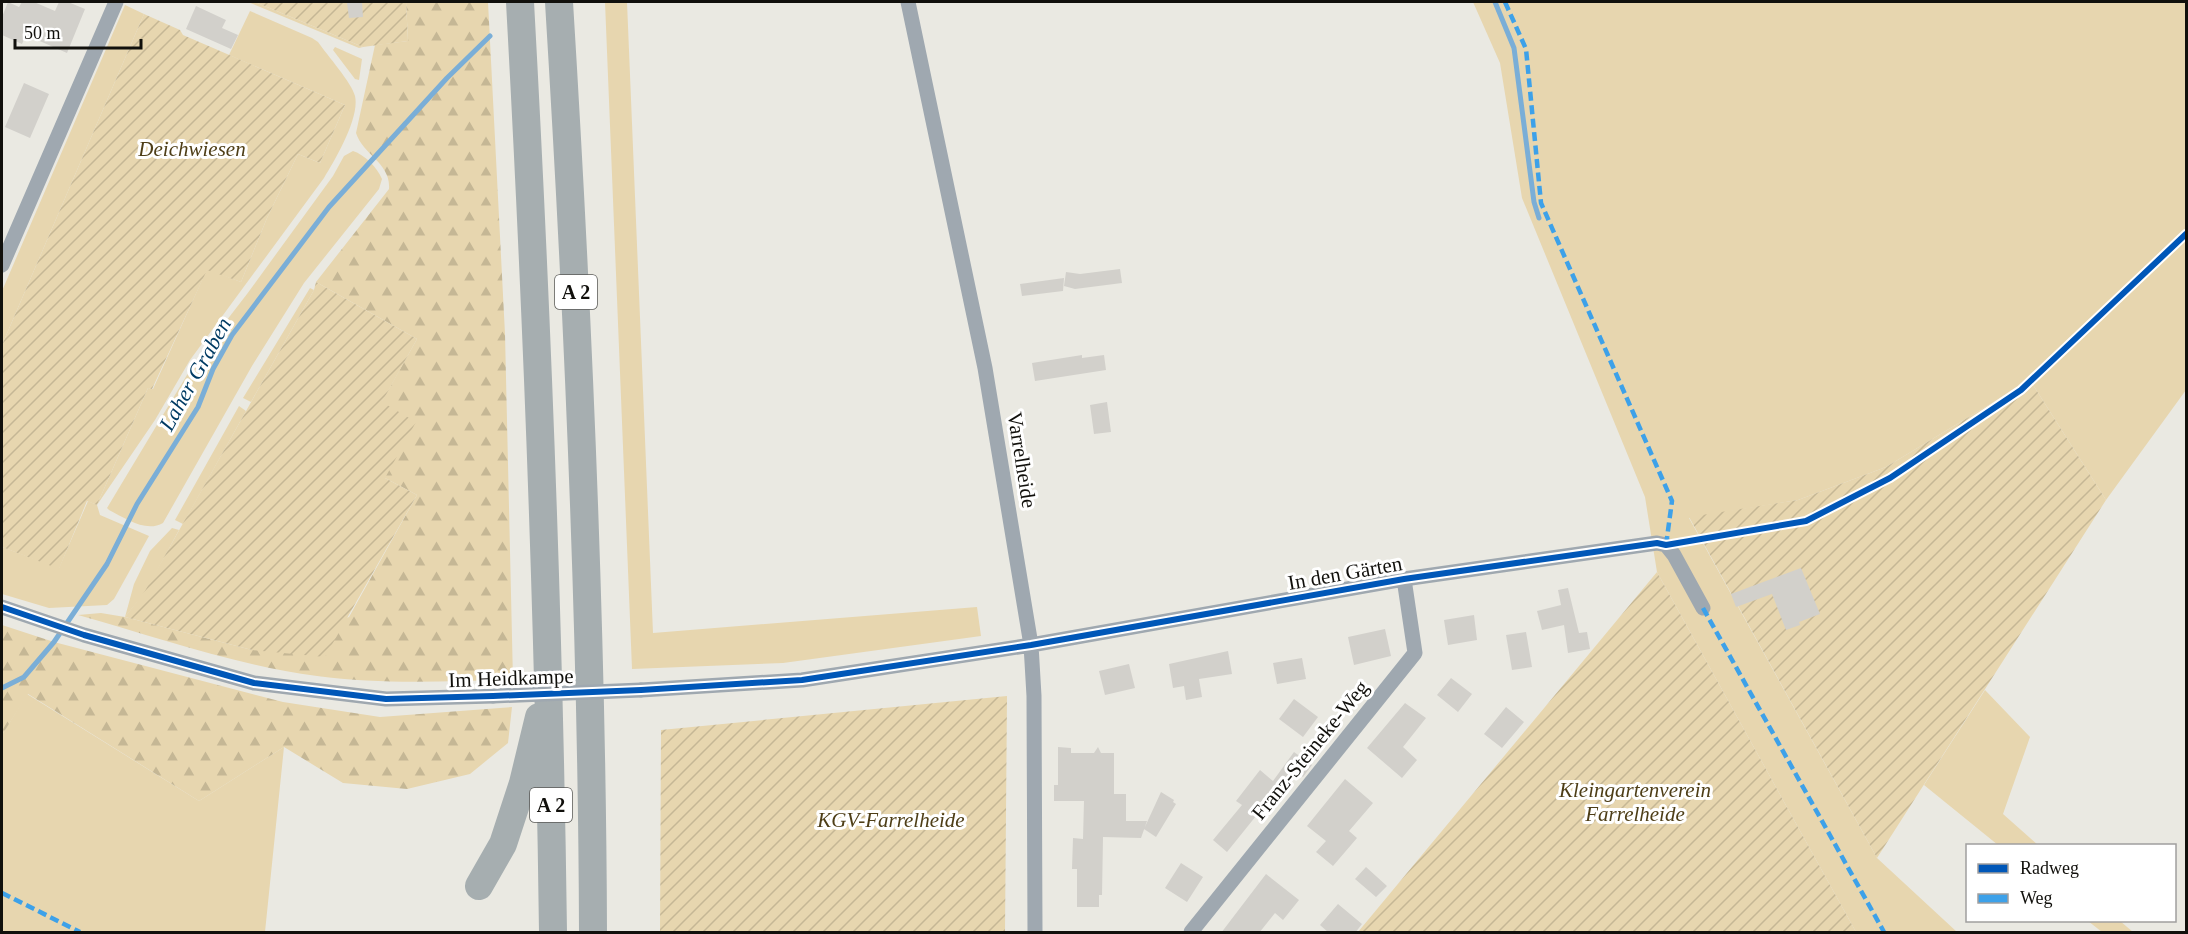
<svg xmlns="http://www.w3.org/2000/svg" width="2188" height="934" font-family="Georgia,serif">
<defs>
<pattern id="forest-firs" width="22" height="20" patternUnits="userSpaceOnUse" patternTransform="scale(1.5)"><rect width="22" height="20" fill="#e7d6af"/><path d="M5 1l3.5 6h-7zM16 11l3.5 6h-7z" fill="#c5b795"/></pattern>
<pattern id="garden-furrows" width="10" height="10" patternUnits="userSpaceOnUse" patternTransform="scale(1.5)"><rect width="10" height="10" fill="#e7d6af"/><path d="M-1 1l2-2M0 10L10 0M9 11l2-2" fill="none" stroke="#c5b795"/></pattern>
</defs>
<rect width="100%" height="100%" fill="#eae9e2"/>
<path fill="#e7d6af" d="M 248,2 L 255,2 L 363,47 L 359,48 Z
M 605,2 L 627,2 L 653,633 L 977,607 L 981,636 L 783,663 L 632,669 Z
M 1473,2 L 2186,2 L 2186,390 L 2106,500 L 2030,380 L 1886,467 L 1798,500 L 1689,518 L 1877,858 L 1957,932 L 1856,932 L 1657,572 L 1645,497 L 1522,198 L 1500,63 Z
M 125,5 L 144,14 L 2,345 L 2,291 Z
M 250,11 L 312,38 L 318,42 C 327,55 352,83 355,96 C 360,118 335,160 324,178 L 190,360 L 155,420 L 97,505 L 100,515 L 149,536 L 114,599 L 107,605 L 49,608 L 2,594 L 2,547 L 59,568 L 88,501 L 97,505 L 148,388 L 153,389 L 207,269 L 241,282 L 267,218 L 298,154 L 320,163 L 345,105 L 229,55 Z
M 335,47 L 362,59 L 359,80 L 355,79 L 333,50 Z
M 353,151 C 365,155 377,167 382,179 L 379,189 L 304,283 L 252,366 L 163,523 C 146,533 125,518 109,510 L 107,508 L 119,488 L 196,360 L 247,294 L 333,176 L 344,156 Z
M 310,288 L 314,290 L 251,402 L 243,398 Z
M 239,406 L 246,411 L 183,524 L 175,520 Z
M 172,528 L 179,530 L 146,591 L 125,617 L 134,584 L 150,551 Z
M 1985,690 L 2030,737 L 2003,814 L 2038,845 L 1998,845 L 1924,785 Z
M 27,694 L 199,801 L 284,747 L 265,932 L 2,932 L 2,735 Z
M 2088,921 L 2120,921 L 2133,932 L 2102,932 Z"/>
<path fill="url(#forest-firs)" d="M 406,2 L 488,2 L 505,334 L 513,680 C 448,681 382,685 317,676 C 235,665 156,637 78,615 L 101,613 L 125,617 L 252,650 L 349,617 L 417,495 L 385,478 L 381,403 L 417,339 L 316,282 L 389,189 C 391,163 363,155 356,133 L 375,45 L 408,41 Z
M 2,625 L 54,642 L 283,702 L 380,717 L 512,707 L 508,743 L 470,774 L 407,789 L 343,783 L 284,747 L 199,801 L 28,694 L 2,735 Z"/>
<path fill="url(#garden-furrows)" d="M 255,2 L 406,2 L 408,41 L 363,47 Z
M 144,14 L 180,30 L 183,35 L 345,105 L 320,163 L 298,154 L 267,218 L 241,282 L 207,270 L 152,389 L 148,388 L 97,505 L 87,501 L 59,569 L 2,547 L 2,345 Z
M 316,282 L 417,339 L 382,402 L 416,422 L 385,478 L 417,495 L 325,657 L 252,650 L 125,617 L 145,591 L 314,290 Z
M 2030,380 L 2106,500 L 1877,858 L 1689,517 L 1798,500 L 1886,467 Z
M 1657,572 L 1856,932 L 1358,932 Z
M 1007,696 L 1005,932 L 660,932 L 661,730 Z"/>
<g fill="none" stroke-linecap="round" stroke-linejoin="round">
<path stroke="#7aaed7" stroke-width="5" d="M 1495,2 L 1514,48 L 1534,202 L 1539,218
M 2,688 L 24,677 L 54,642 L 107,564 L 137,504 L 198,407 L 213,369 L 232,335 L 329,207 L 447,78 L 490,36"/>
</g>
<path fill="#d2d0cb" d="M 8,2 L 19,7 L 22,2 L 34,2 L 55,11 L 59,2 L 68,2 L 85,9 L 67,53 L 26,35 L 22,44 L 2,35 L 2,17 Z
M 362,2 L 363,17 L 349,18 L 347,3 Z
M 196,6 L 226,20 L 222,28 L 238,35 L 231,49 L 186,29 Z
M 24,83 L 49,94 L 30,138 L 5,127 Z
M 1120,269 L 1122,283 L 1075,289 L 1064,286 L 1066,272 L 1080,274 Z
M 1064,278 L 1063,291 L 1022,296 L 1020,284 Z
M 1082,355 L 1082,358 L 1104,355 L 1106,370 L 1035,381 L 1032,363 Z
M 1107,402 L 1111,432 L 1094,434 L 1090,405 Z
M 1801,568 L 1820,614 L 1799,622 L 1800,625 L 1786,630 L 1772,594 L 1736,607 L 1731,594 Z
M 1568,588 L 1579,633 L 1587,632 L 1590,649 L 1568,653 L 1564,625 L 1542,630 L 1537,611 L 1561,605 L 1558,590 Z
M 1474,615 L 1477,640 L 1448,645 L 1444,620 Z
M 1385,629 L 1391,656 L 1354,665 L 1348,637 Z
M 1526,632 L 1532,667 L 1512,670 L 1506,635 Z
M 1228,651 L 1232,674 L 1199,679 L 1202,697 L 1186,700 L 1184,686 L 1173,688 L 1169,664 Z
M 1302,658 L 1306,679 L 1277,684 L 1273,663 Z
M 1129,664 L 1135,688 L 1105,695 L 1099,671 Z
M 1451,678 L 1472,694 L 1458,712 L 1437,695 Z
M 1294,699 L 1318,717 L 1303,737 L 1279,719 Z
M 1405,703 L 1426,718 L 1403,747 L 1417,760 L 1402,778 L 1367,748 Z
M 1506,707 L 1524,722 L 1502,748 L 1484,734 Z
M 1058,747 L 1071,748 L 1071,753 L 1094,753 L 1098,747 L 1101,753 L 1114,753 L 1114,794 L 1126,794 L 1126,821 L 1147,821 L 1141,838 L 1103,837 L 1102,895 L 1099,895 L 1099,907 L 1077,907 L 1077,869 L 1072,869 L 1073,838 L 1083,839 L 1084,801 L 1054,801 L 1054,785 L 1058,785 Z
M 1294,752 L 1312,765 L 1303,777 L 1297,772 L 1260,819 L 1256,816 L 1227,852 L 1213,840 L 1242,805 L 1236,801 L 1260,770 L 1273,781 Z
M 1345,779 L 1373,803 L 1349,831 L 1357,838 L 1333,866 L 1316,852 L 1326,841 L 1307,826 Z
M 1161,792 L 1174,800 L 1173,802 L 1176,804 L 1156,837 L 1144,829 Z
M 1181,863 L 1203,877 L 1187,902 L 1165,888 Z
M 1366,867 L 1387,886 L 1376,897 L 1355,879 Z
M 1266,874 L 1299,900 L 1283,920 L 1275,913 L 1259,933 L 1221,933 Z
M 1338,904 L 1362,924 L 1355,933 L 1329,933 L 1320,925 Z"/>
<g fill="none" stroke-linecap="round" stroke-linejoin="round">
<path stroke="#9fa8b0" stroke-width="15" d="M 908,2 L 985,368 L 1031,645 L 1034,696 L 1035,932
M 2,265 L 116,2
M 2,607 L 84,635 L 254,683 L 386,699 L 493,696
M 641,690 L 802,680 L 1031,645 L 1404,579 L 1657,543 L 1666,545 L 1674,555 L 1703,608
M 1191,932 L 1415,653 L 1404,579"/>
<path stroke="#a6aeb0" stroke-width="28" d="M 520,2 C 537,312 549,622 553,932
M 559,2 C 578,311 592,622 593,932
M 479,886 L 503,844 L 523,783 L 539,717"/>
<path stroke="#9fa8b0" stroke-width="15" d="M 493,696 L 641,690"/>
<path stroke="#3da1e9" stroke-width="4.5" stroke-dasharray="9 4.5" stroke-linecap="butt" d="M 1505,2 L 1526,49 L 1541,203 L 1672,501 L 1666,545 L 1671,545
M 1703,608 L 1884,932
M 2,893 L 80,932"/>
<defs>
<path id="cycleway" d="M 2,607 L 84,635 L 254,683 L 386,699 L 493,696 L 641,690 L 802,680 L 1031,645 L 1404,579 L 1657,543 L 1666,545 L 1806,521 L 1890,478 L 2021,390 L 2186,234"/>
</defs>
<use href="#cycleway" stroke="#fff" stroke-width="10"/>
<use href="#cycleway" stroke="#0057b8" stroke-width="6"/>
</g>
<g text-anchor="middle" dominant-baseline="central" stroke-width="6" stroke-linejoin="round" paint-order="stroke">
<g fill="#fff" stroke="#585855" stroke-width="1.5">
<rect x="555" y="275" width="42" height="34" rx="4.5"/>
<rect x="530" y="788" width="42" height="34" rx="4.5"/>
</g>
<g font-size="20" font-weight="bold" fill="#11100c">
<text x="576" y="292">A 2</text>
<text x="551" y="805">A 2</text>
</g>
<g font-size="21" font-style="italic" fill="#4e3e17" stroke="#fff">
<text x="192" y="149">Deichwiesen</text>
<text x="1635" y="790">Kleingartenverein<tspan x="1635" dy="24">Farrelheide</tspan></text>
<text x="891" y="820">KGV-Farrelheide</text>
</g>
<g font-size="21" fill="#11100c" stroke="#fff">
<text transform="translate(1022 460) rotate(81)">Varrelheide</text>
<text transform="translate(1345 573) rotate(-10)">In den Gärten</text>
<text transform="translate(511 678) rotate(-2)">Im Heidkampe</text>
<text transform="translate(1310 750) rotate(-51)">Franz-Steineke-Weg</text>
</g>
<g font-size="22" font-style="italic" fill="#003b63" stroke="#fff">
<text transform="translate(195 374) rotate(-61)">Laher Graben</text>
</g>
</g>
<rect width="2188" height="934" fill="none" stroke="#11100c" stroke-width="6"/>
<rect x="1966" y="844" width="210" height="78" fill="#ffffff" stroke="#a09f9e" stroke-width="1.5"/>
<rect x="1978" y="864" width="30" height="9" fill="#0057b8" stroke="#a09f9e" stroke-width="1.5"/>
<text x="2020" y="874" font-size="18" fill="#11100c">Radweg</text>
<rect x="1978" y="894" width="30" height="9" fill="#3da1e9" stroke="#a09f9e" stroke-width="1.5"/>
<text x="2020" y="904" font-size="18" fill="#11100c">Weg</text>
<path d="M15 39v9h126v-9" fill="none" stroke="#11100c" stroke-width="3"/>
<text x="24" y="39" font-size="18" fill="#11100c" stroke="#ffffff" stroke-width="4.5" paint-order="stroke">50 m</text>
</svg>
